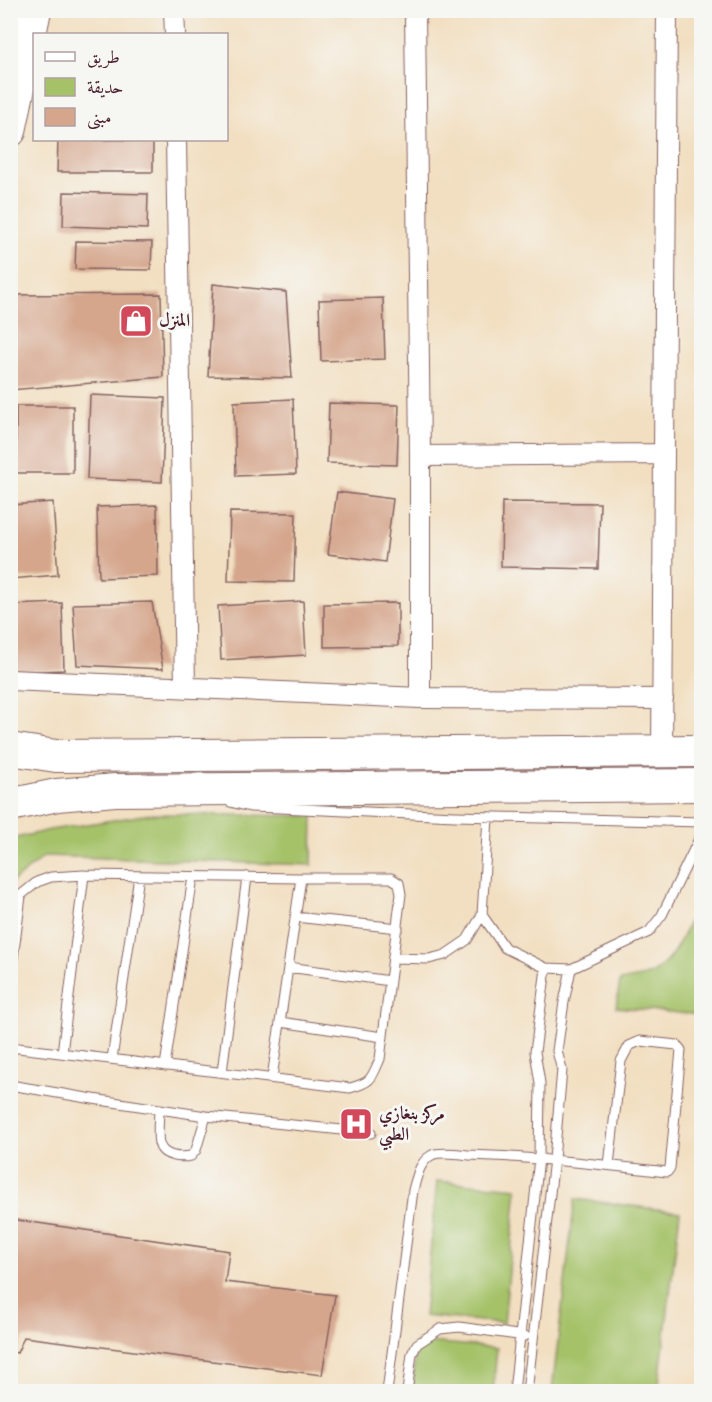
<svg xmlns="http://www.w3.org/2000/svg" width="712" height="1402" font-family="'IM FELL DW Pica',Amiri,serif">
<rect width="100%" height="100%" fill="#f6f6f2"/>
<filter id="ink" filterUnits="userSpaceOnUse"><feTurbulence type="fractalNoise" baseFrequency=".0167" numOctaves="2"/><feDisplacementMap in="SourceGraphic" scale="12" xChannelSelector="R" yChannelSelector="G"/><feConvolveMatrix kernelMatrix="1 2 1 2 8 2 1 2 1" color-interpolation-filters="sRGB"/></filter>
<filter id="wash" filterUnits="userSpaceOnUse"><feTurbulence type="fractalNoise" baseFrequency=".008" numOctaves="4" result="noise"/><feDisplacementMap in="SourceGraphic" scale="24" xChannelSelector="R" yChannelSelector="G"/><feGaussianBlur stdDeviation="1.35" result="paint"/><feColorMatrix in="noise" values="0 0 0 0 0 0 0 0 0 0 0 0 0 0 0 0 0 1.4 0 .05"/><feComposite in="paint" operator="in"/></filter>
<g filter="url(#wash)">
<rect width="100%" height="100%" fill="#f2dfc1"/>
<path fill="#a5c269" stroke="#78704a" stroke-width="1.5" d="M 151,814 L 313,816 L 312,865 L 45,856 L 11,883 L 11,839 L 50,830 Z
M 701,894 L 701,1015 L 616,1007 L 620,981 C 629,979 639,978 648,975 C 675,965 690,919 701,894 Z
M 437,1181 L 517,1188 L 504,1323 L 424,1316 Z
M 575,1199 L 680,1212 L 658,1391 L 552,1391 Z
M 417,1341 L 497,1348 L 493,1391 L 412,1392 Z"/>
<g id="blocks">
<path fill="#d5a68c" d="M 58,140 L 153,140 L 153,172 L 57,172 Z
M 64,192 L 148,194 L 147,229 L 63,226 Z
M 76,241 L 152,242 L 151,270 L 75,269 Z
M 213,284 L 286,292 L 292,378 L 208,376 Z
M 161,294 L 163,377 L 10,390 L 10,295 Z
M 383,298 L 385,359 L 321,361 L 319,300 Z
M 90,395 L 165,398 L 162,482 L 87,479 Z
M 293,399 L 296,474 L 236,476 L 234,402 Z
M 329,403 L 399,405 L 397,465 L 327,463 Z
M 16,406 L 73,406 L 73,473 L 16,473 Z
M 337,492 L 393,499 L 385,562 L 328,554 Z
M 53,502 L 58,575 L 10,579 L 10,505 Z
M 502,502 L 600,503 L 598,569 L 501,567 Z
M 157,505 L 158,576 L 99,578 L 97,507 Z
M 230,512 L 296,513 L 294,582 L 228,581 Z
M 303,601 L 306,655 L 221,660 L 218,606 Z
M 152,602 L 163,669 L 77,665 L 73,604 Z
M 62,603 L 64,670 L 14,672 L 10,669 L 10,605 Z
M 398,603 L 398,646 L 324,647 L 324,604 Z
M 10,1219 L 229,1251 L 225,1282 L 335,1295 L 322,1375 L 24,1337 L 17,1353 L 10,1351 Z"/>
</g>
</g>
<g filter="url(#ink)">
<use href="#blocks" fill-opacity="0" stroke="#856260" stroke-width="1.5"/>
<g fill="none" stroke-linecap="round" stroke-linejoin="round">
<defs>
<path id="service" d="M 230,802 L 250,807 L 280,808 L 455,816 L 702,822
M 488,817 L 482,915 L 505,948 L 546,968 L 571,969 L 649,932 L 662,915 L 702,833
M 10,904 L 37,882 L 51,877 L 84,875 L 301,878 L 391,878 L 399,883 L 401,894 L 380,1059 C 371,1079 372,1082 350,1088 L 10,1047
M 295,917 L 398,928
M 394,958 L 429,959 L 445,955 L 467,940 L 482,915
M 288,967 L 390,981
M 10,982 L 21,896
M 280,1022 L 383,1037
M 62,1053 L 84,875
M 112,1059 L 139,876
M 165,1066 L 193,877
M 222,1072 L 247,877
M 272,1078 L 301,878
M 10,1085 L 93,1099 L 206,1116 L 371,1133
M 159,1109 C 159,1118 157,1135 159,1143 C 162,1157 180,1158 191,1156 L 196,1150 L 206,1116
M 387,1392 L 413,1190 C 417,1177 419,1162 432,1155 C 440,1151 460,1154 469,1155 C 536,1157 601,1164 667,1172 L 670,1168 L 681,1050 L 677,1045 L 640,1041 L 629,1046 L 621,1061 L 609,1165
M 407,1392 L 412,1354 L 417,1344 L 440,1329 L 459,1327 L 525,1336
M 514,1392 L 539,1158 L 540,1083 L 535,1052 L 546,968
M 527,1392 L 554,1159 L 562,1070 L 557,1051 L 564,1002 L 571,969"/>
<path id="minor" d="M 174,10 L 175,34
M 415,10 L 420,456 L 420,698
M 176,140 L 185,688
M 420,456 L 664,454
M 10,680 L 420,698 L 663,699
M 662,752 L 667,10"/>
<path id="trunk" d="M 10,131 L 35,10
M 10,749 L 56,756 L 702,751
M 10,805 L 57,795 L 115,790 L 702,785"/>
</defs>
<use href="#service" stroke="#856260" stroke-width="11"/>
<use href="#minor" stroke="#856260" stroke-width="22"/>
<use href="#trunk" stroke="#856260" stroke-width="34"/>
<use href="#service" stroke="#fff" stroke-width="9"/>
<use href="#minor" stroke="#fff" stroke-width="20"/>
<use href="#trunk" stroke="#fff" stroke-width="32"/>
</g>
</g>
<defs>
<symbol id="shop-square" viewBox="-11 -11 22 22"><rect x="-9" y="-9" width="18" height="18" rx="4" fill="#d1495b" stroke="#f6f6f2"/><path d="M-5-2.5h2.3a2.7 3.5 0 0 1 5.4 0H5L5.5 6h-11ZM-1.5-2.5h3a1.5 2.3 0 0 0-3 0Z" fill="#fff"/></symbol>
<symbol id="hospital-square" viewBox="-11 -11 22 22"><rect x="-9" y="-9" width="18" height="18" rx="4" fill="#d1495b" stroke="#f6f6f2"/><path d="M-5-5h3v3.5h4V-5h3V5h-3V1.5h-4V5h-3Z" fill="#fff"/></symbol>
</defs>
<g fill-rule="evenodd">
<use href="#shop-square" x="117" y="302" width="38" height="38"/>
<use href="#hospital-square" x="337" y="1105" width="38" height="38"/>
</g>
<g text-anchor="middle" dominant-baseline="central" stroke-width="6" stroke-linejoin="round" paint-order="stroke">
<g font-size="18" font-weight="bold" fill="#4a1f2b" stroke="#f6f6f2" text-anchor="start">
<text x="159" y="321">المنزل</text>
<text x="379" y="1114">مركز بنغازي<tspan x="379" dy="21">الطبي</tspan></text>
</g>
</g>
<rect width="712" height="1402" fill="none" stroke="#f6f6f2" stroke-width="36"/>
<rect x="33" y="33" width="195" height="108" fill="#f6f6f2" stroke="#b1a0a2" stroke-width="1.5"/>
<rect x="45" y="52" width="30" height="9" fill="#ffffff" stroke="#b1a0a2" stroke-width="1.5"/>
<text x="87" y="63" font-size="18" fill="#4a1f2b">طريق</text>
<rect x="45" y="78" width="30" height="18" fill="#a5c269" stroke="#b1a0a2" stroke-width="1.5"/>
<text x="87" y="93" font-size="18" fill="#4a1f2b">حديقة</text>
<rect x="45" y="108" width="30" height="18" fill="#d5a68c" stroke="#b1a0a2" stroke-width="1.5"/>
<text x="87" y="123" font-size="18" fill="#4a1f2b">مبنى</text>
</svg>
